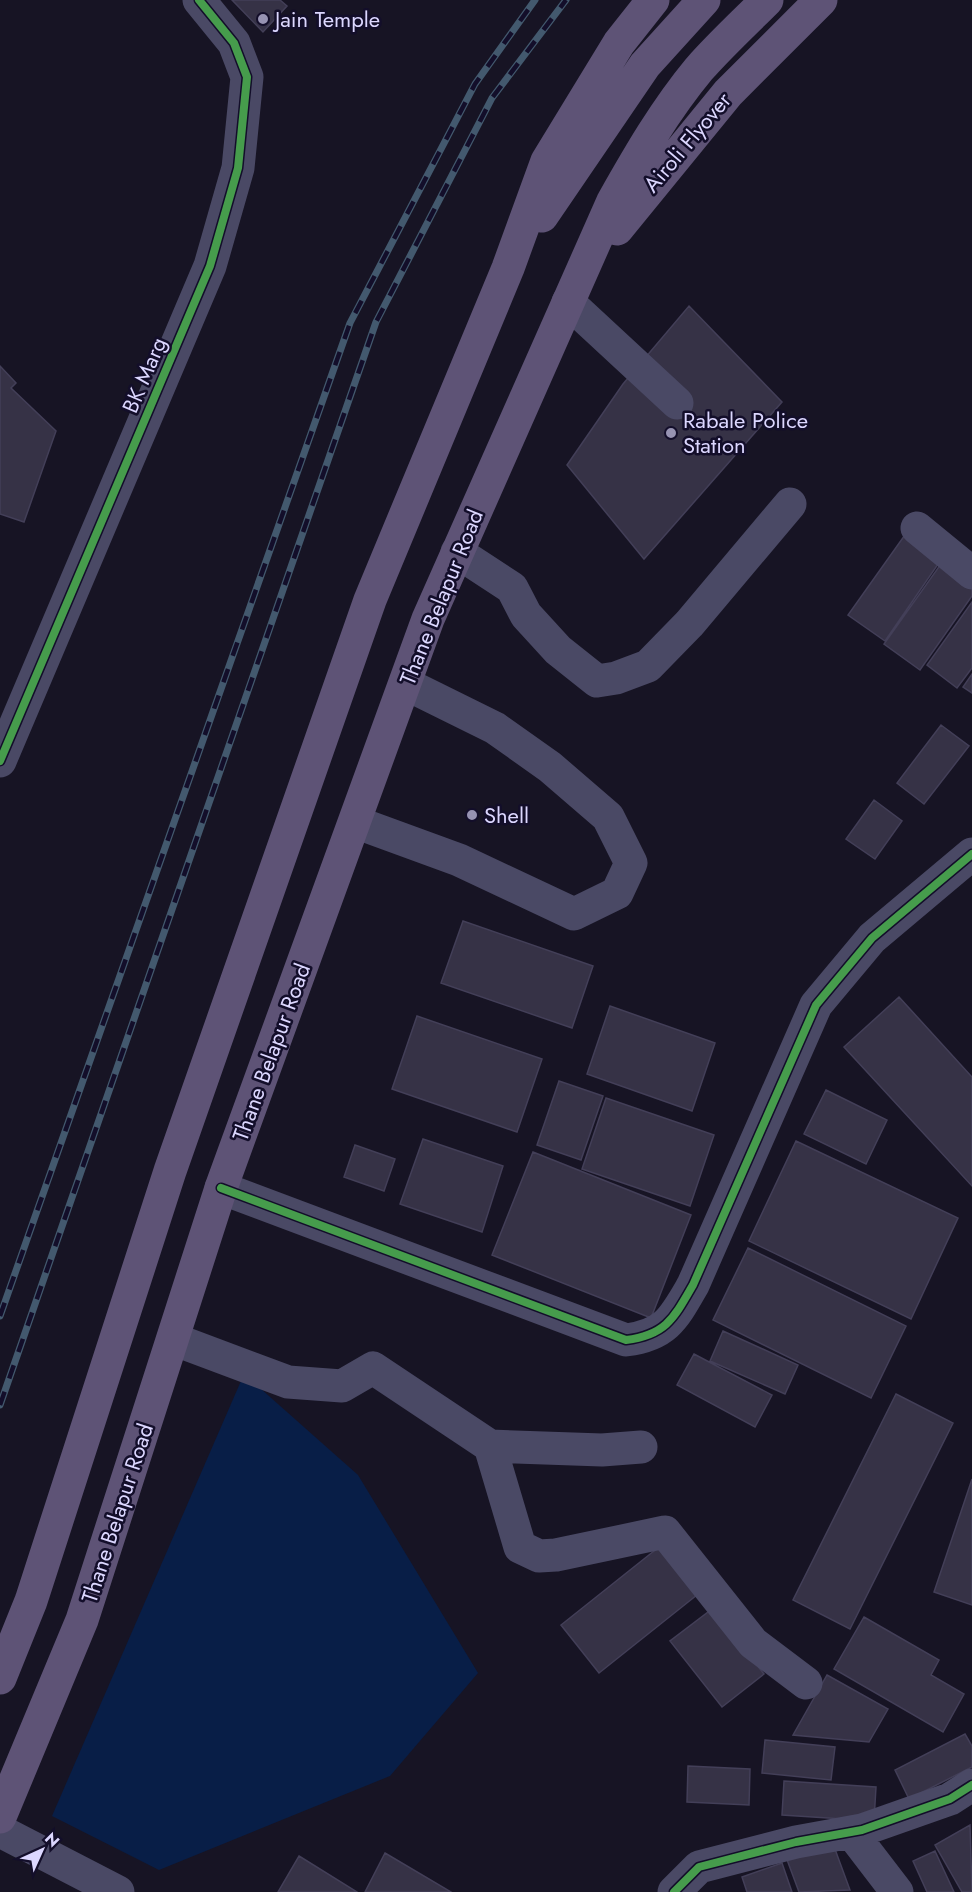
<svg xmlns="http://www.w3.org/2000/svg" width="972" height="1892" font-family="Jost,sans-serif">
<rect width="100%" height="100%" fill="#171424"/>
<path fill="#081e47" d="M 244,1374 L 358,1475 L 478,1673 L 390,1776 L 159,1870 L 52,1816 Z"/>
<path fill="#363246" stroke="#433f58" stroke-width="1.5" d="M 232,0 L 280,0 L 287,6 L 263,32 Z
M 689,306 L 782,402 L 644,559 L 567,465 L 623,384 Z
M 0,366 L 16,383 L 11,388 L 56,431 L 24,522 L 0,514 Z
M 907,532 L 943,557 L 885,641 L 848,615 Z
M 943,561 L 972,582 L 972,596 L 920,670 L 884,644 Z
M 972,602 L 972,668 L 957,688 L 927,665 Z
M 972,674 L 972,693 L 963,687 Z
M 941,725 L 969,746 L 924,804 L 897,783 Z
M 874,800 L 902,821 L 875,859 L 846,839 Z
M 463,921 L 593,966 L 572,1028 L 441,983 Z
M 899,997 L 972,1077 L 972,1186 L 844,1047 Z
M 610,1006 L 715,1043 L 692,1111 L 587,1074 Z
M 417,1016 L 542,1059 L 517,1132 L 392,1089 Z
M 559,1081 L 603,1096 L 581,1160 L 537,1145 Z
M 826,1090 L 887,1120 L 866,1164 L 804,1134 Z
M 606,1098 L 714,1135 L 690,1206 L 582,1169 Z
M 423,1139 L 503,1166 L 482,1232 L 400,1204 Z
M 796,1141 L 958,1218 L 911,1319 L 749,1241 Z
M 355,1145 L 395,1159 L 384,1191 L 344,1177 Z
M 533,1152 L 691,1215 L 651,1318 L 492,1255 Z
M 748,1248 L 906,1326 L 871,1398 L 713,1320 Z
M 723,1331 L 798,1365 L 785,1394 L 710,1361 Z
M 694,1354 L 772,1395 L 755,1427 L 677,1385 Z
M 896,1394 L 953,1423 L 850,1629 L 793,1600 Z
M 972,1479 L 972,1605 L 934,1592 Z
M 664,1543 L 702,1591 L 599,1673 L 561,1625 Z
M 712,1609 L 764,1674 L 722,1707 L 670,1641 Z
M 864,1617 L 939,1660 L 931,1675 L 964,1694 L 943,1732 L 834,1669 Z
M 827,1675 L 888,1709 L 869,1742 L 793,1735 Z
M 965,1734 L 972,1746 L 972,1767 L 909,1799 L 895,1770 Z
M 765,1740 L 835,1747 L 831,1780 L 762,1773 Z
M 688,1766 L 750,1769 L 749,1805 L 687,1802 Z
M 784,1781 L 876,1787 L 874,1821 L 782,1815 Z
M 970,1825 L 972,1892 L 962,1892 L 935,1845 Z
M 832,1841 L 850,1890 L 799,1892 L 786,1857 Z
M 935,1851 L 954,1892 L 927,1892 L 913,1861 Z
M 385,1853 L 451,1892 L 365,1892 Z
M 299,1856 L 357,1892 L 278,1892 Z
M 782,1863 L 792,1892 L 747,1892 L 742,1877 Z"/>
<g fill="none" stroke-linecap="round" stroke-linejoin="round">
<path stroke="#4a4965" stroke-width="33" d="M 568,302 L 677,403
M 917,528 L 972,573
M 457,552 L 512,588 L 526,615 L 558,650 L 597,681 L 616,678 L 648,666 L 689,624 L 790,504
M 0,761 L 210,266 L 238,168 L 247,77 L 234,43 L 199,0
M 355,822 L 459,860 L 574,914 L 617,893 L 631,863 L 608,817 L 550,767 L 495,728 L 406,684
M 221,1188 L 626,1340 C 666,1335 674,1318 693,1285 L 816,1005 L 872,938 L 972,854
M 173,1339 L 288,1382 L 342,1386 L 373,1368 L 490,1446 L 602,1450 L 641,1447
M 490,1446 L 520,1547 L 539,1556 L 556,1555 L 665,1532 L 753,1643 L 806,1683
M 0,1831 L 118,1892
M 851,1832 L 897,1892
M 674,1892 L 699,1867 L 796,1842 L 862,1830 L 950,1799 L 972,1785"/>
<path stroke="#5e5376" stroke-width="33" d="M 542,216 L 645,65 L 704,0
M 617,229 L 728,93 L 821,0
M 0,1678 L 31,1601 L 170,1171 L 370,600 L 508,268 L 547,161 L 619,43 L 653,0
M 0,1817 L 82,1620 L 221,1188 L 428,619 L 613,201 C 639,155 665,110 699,69 C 720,45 744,23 767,0"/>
<defs>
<path id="rail" d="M 0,1316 L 350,323 L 475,84 L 535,0
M 0,1405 L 376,322 L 492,98 L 566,0"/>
</defs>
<use href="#rail" stroke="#43596e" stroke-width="7"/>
<use href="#rail" stroke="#130e2a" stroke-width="4.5" stroke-dasharray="14" stroke-linecap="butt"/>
<defs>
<path id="cycleway" d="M 0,761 L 210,266 L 238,168 L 247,77 L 234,43 L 199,0
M 221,1188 L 626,1340 C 666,1335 674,1318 693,1285 L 816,1005 L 872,938 L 972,854
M 674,1892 L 699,1867 L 796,1842 L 862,1830 L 950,1799 L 972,1785"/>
</defs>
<use href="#cycleway" stroke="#130e2a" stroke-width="11"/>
<use href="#cycleway" stroke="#469c4c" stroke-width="8"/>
</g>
<g fill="#9793b2" stroke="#130e2a" stroke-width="2">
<circle cx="263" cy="19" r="6"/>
<circle cx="671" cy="433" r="6"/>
<circle cx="472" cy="815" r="6"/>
</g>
<g text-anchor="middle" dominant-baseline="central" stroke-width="5" stroke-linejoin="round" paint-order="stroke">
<g font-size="22" fill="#dcd7ff" stroke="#130e2a" text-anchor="start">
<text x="275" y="19">Jain Temple</text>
<text x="683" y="420">Rabale Police<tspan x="683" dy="25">Station</tspan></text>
<text x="484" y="815">Shell</text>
</g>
<g font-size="22" fill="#dcd7ff" stroke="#130e2a">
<text transform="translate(687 142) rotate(-50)">Airoli Flyover</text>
<text transform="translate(144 375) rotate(-67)">BK Marg</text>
<text transform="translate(441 597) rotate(-68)">Thane Belapur Road</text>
<text transform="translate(271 1052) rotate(-70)">Thane Belapur Road</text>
<text transform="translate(117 1513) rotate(-72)">Thane Belapur Road</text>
</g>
</g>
<g transform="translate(42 1850) rotate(45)" stroke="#130e2a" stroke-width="4.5" paint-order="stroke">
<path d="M0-4.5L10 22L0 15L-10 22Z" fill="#dcd7ff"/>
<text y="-9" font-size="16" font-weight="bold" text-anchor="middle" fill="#dcd7ff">N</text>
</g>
</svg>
